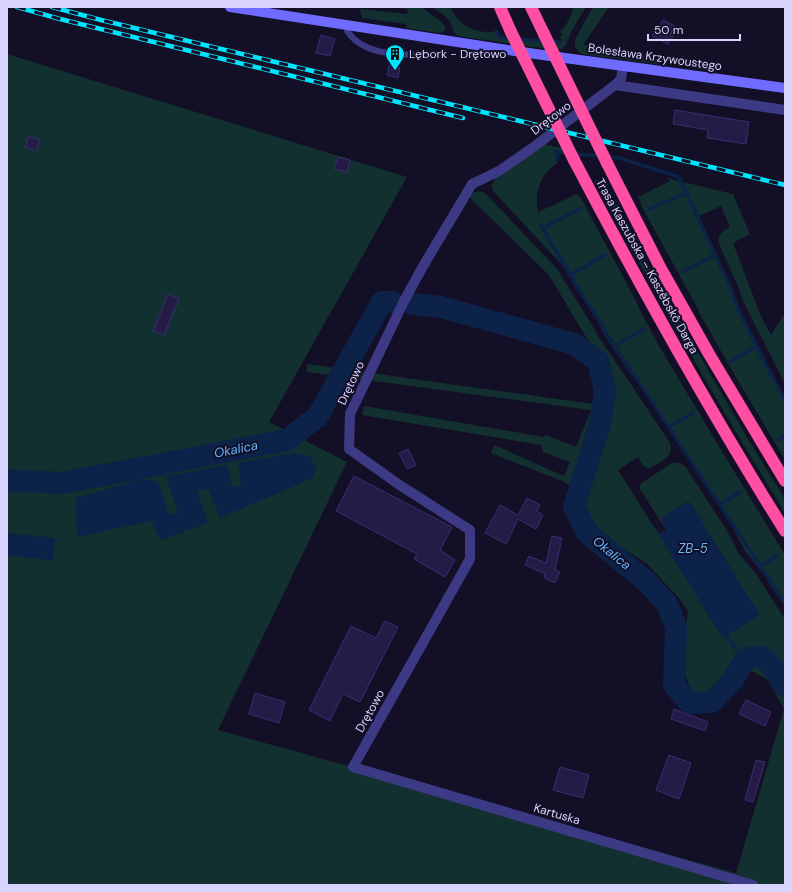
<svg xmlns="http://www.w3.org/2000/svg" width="792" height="892" font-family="'DM Sans',sans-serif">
<rect width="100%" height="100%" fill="#130f26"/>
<path fill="#12302f" d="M 391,7 L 422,7 C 429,15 442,19 446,28 L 443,32 L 439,33 L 406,28 L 406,24 L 362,18 L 360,9 L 407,14 L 408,10 L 407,9 Z
M 431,7 L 452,7 L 451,8 C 459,26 477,35 497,31 L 500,37 L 556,42 L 562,42 L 560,37 L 562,35 L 561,32 L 558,34 C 566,26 571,18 573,7 L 586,7 L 571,32 L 566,45 L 562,49 L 556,50 L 458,36 C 452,31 452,24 448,19 C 444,14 437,11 431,7 Z
M 593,7 L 609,7 L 583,45 L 666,57 L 664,61 L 656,64 L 582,54 L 579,52 L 575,47 L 575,42 L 576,38 L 590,12 Z
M 7,54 L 407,177 L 269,422 L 347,462 L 218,730 L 736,873 L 784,709 L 768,680 L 746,668 L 740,674 L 736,670 L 724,681 L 702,698 L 691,689 L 680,664 L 688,611 L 679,598 L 646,563 L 607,539 L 583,511 L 581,491 L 562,481 L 491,453 L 494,445 L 564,476 L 570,462 L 543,452 L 541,445 L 362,415 L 364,406 L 544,437 L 546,435 L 576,447 L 591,410 L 307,372 L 307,364 L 593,404 L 597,395 L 605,399 L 604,393 L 591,371 L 596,354 L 549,275 L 468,196 C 474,192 480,189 487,195 L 557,269 L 592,325 L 598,336 L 623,373 L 628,380 L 670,443 C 675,457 660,462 650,468 C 643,468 641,462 638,457 L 618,470 L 652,524 L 660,533 L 666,530 L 640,489 L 640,485 L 643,482 L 672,463 C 677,462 681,463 685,466 L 726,529 L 739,554 L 756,574 L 785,619 L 785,885 L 7,885 Z
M 543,144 L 558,147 L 588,156 L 556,153 L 558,158 L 556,159 L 557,162 L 560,161 C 541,173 534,190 538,212 L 577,194 L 582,200 L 636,301 L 640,310 L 658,344 L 714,438 L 785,555 L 785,607 L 761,571 L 745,551 L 731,524 L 638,383 L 628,370 L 603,333 L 598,322 L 562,265 L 493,191 L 492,185 L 496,177 Z
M 667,178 L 733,194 L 750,234 L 733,243 L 760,314 L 771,335 L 785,313 L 785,384 L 744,303 L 738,286 L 719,244 C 717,234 723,231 730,227 L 721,206 L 699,216 L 733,290 L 739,308 L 785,398 L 785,460 L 730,367 L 702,318 L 698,309 L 642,207 L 638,197 L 670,181 L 669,179 L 668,180 Z
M 595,180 L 603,180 L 643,255 L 679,319 L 748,439 L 785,499 L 785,513 C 718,404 654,294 595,180 Z"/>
<path fill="#0c2248" d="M 293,453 L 310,456 L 316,468 L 313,478 L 220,518 L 208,489 L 197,490 L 208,523 L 161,540 L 151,521 L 77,537 L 76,498 L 141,479 L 158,481 L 169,514 L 178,513 L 166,476 L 227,465 L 232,486 L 241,486 L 238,463 Z
M 687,502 L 690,502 L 759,614 L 758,616 L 723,638 L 722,637 L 652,524 L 660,533 L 666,530 L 661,518 Z
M 7,533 L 55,538 L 53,561 L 7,555 Z"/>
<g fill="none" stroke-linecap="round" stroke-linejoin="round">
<path stroke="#0c2248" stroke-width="3.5" d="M 496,31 L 499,37 L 511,38
M 517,39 L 545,41
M 551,41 L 560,42
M 574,154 L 601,156
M 608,157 L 619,158 L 679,177 L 727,280 L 738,309 L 785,402
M 558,158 L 555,152 L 567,153
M 649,209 L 687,193
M 541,225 L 574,282 L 599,320 L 605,332 L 641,385 L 785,604
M 543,228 L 581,208
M 682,272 L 715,255
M 570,275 L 606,255
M 614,346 L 644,329
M 731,361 L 756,347
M 669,427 L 693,413
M 778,440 L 785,436
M 720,504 L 740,492
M 760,566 L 778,555
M 727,636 L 745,661"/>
<path stroke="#0c2248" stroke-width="22" d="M 413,304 L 441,307 L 574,344 L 598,361 L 605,391 L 600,424 L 574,506 L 587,533 L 647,582 L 667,604 L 676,627 L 674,685 L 690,703 L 712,702 L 732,681 L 743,663 L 751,657 L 761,657 L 769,662 L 785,686
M 7,480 L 62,483 L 287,440 L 318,416 L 382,302 L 392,302"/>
</g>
<path fill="#241b47" stroke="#3b2d73" d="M 663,20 L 675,26 L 671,33 L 674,35 L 668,44 L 652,36 L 657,26 L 659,27 Z
M 321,35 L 335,39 L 330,56 L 316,53 Z
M 389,65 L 400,68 L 398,78 L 387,75 Z
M 675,110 L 749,122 L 746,144 L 707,138 L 708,130 L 673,124 Z
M 29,136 L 40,140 L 36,151 L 25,147 Z
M 338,157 L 350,160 L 347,172 L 334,169 Z
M 168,294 L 179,299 L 164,335 L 153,331 Z
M 408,449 L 416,465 L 407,469 L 399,453 Z
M 354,476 L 452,527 L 440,550 L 455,560 L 445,577 L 414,559 L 417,554 L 336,511 Z
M 527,498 L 540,505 L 537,511 L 543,515 L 536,529 L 518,519 L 506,544 L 485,533 L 500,505 L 518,515 Z
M 552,536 L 562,538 L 555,570 L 560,572 L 555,583 L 544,578 L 545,574 L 525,565 L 529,556 L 546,563 Z
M 385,621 L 398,627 L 360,702 L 343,694 L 330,721 L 309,710 L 351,626 L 376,638 Z
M 255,693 L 285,702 L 279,723 L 249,714 Z
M 746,700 L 771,712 L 765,726 L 739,714 Z
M 674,709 L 708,722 L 705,731 L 671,719 Z
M 669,755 L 691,763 L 679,799 L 656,790 Z
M 756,760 L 765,762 L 753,802 L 745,800 Z
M 560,767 L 589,775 L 583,798 L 553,790 Z"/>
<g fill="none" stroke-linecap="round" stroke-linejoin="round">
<path stroke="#3d3a85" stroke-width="6" d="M 348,25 L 347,31 C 367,60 409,53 439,56"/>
<path stroke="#3d3a85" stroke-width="10" d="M 623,66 L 621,79 L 615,85 L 535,146 L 499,171 L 472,184 L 422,268 L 405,299 L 350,414 L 349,449 L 398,484 L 470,530 L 470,559 L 353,767 L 753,885
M 615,85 L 785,110"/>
<path stroke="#6f6bff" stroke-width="10" d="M 230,7 L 521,52 L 785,88"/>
<path stroke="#ff4fa3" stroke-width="12" d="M 500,7 L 511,32
M 531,7 L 544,34
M 574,160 C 640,286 709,410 785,531
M 607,163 L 660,267 L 709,354 L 785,481"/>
<defs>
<path id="rail" d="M 17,7 L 60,19 L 463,118
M 52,7 L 101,20 L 785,185"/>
</defs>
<use href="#rail" stroke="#00e5ff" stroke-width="4.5"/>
<use href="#rail" stroke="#130f26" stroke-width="3" stroke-dasharray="9" stroke-linecap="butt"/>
<path stroke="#ff4fa3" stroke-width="12" d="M 511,32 L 574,160
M 544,34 L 607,163"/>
</g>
<defs>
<symbol id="building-pin" viewBox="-11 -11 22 30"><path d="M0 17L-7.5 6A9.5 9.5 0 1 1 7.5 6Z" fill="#00e5ff" stroke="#130f26"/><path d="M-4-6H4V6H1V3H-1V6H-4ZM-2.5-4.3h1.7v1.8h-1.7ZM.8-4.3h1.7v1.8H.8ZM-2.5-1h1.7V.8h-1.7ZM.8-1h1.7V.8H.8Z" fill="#111"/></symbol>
</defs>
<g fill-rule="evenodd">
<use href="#building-pin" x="384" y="43" width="22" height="30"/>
</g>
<g text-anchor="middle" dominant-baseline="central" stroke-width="4" stroke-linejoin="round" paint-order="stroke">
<g font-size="12" fill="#d9d4ff" stroke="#130f26" text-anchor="start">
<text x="409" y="54">Lębork - Drętowo</text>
</g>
<g font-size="12" fill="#d9d4ff" stroke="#130f26">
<text transform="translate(655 57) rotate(8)">Bolesława Krzywoustego</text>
<text transform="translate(551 118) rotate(-37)">Drętowo</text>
<text transform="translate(647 266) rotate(61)">Trasa Kaszubska – Kaszëbskô Darga</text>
<text transform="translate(351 383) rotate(-65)">Drętowo</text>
<text transform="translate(370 711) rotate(-61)">Drętowo</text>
<text transform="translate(557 814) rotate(16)">Kartuska</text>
</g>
<g font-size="13" font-style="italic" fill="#62b6ff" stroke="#130f26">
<text transform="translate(236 449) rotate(-11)">Okalica</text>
<text x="693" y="548">ZB-5</text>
<text transform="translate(612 553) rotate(39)">Okalica</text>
</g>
</g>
<rect width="792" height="892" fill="none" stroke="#d9d4ff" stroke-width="16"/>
<path d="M648 34v6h92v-6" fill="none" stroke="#d9d4ff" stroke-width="2"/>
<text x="654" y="34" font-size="12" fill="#d9d4ff" stroke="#130f26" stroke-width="3" paint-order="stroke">50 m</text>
</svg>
